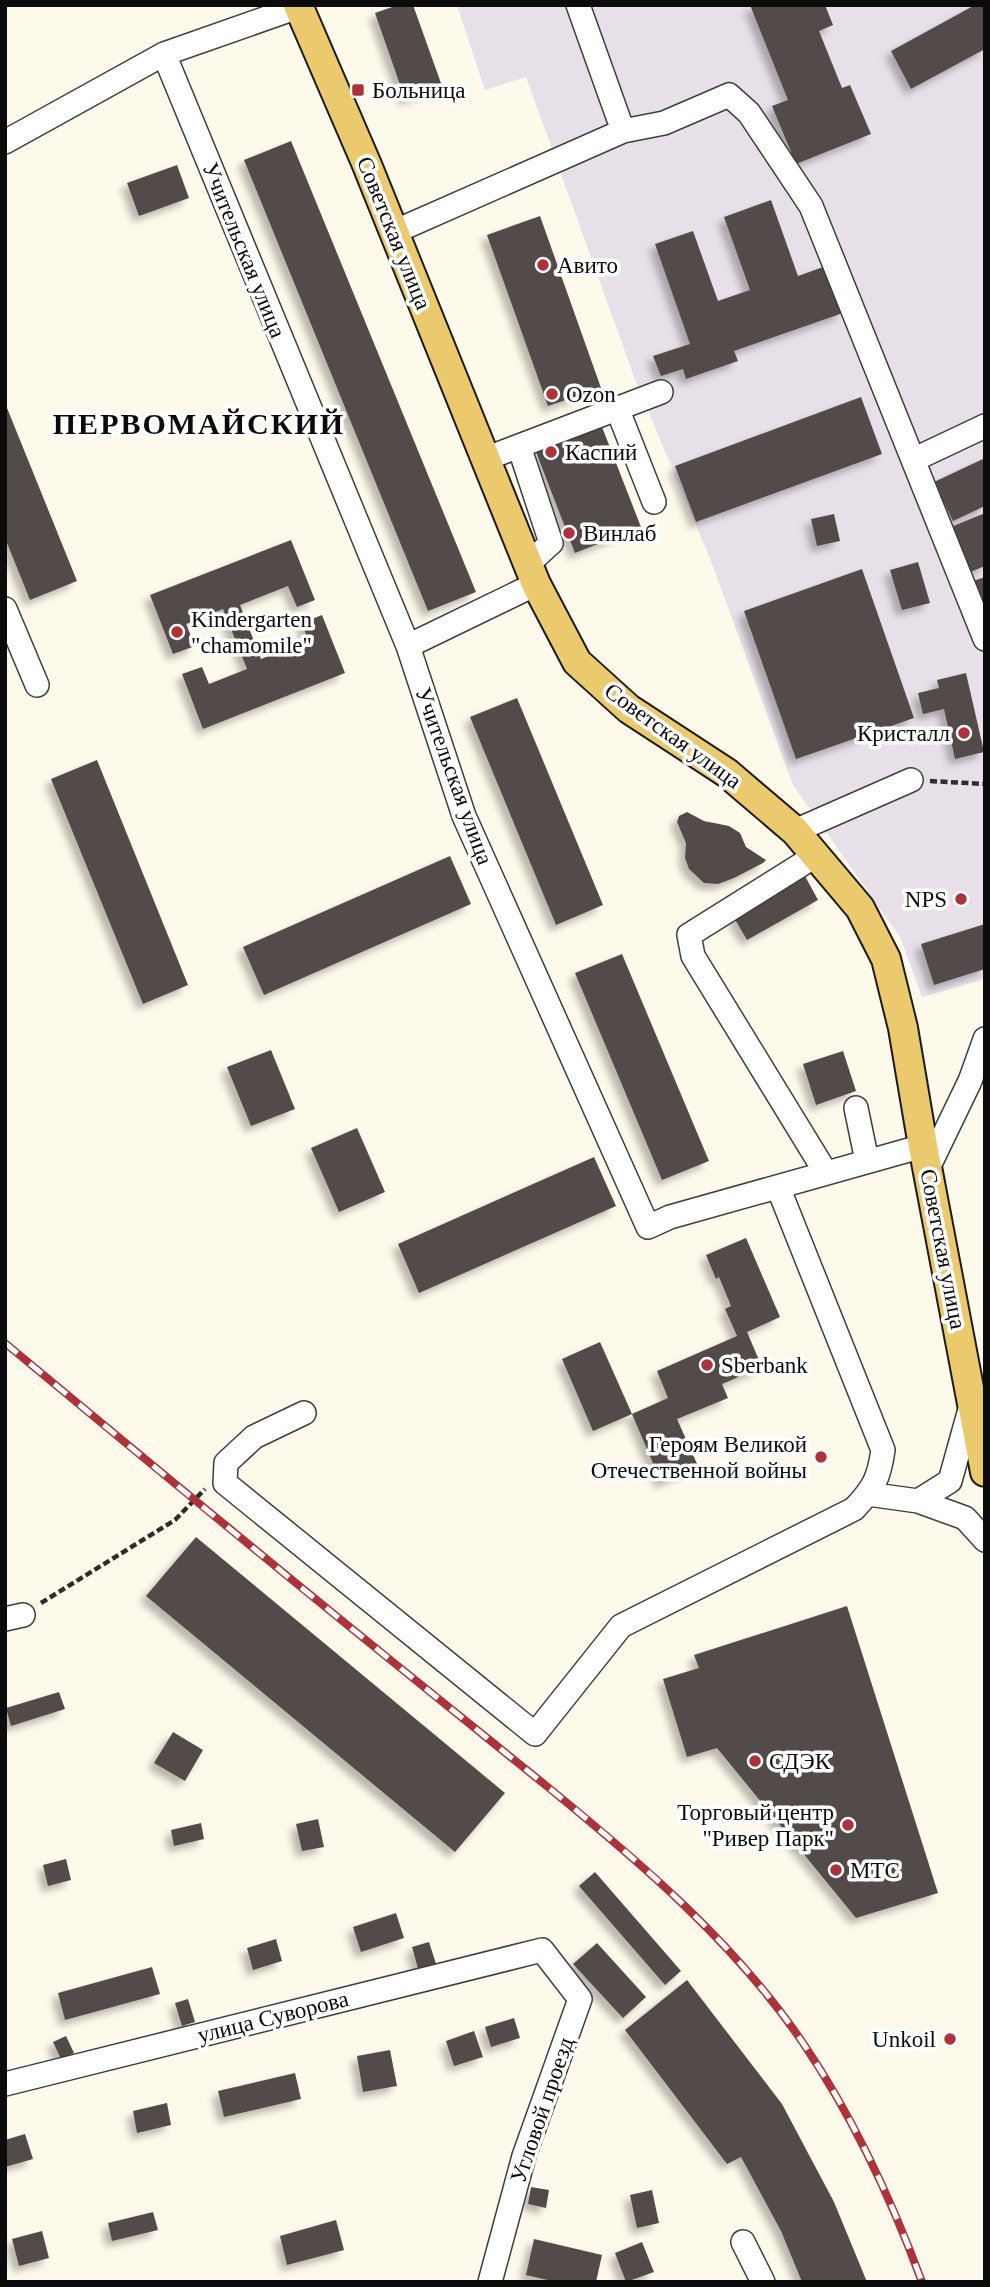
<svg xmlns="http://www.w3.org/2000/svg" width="990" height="2287" font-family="Georgia,serif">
<defs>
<filter id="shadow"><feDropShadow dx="-6" dy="6" stdDeviation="3.5" flood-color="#0004"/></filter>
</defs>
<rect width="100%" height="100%" fill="#fdf9eb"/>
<path fill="#e8e0e9" d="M 457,5 L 985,5 L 985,979 L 922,997 L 900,937 L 793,785 L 711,561 L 636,382 L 526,77 L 485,90 Z"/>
<path fill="#524c49" filter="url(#shadow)" d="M 398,5 L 413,5 L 442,86 L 405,99 L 375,13 Z
M 750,5 L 825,5 L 833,25 L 819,31 L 842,88 L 850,85 L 871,134 L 796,164 L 772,106 L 788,100 Z
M 975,5 L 985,5 L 985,49 L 911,89 L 891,51 Z
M 291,141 L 476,592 L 428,611 L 244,160 Z
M 177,165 L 189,198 L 139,216 L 127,183 Z
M 771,200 L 798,276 L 826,266 L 843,313 L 734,351 L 738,361 L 686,379 L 683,369 L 661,376 L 653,356 L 690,344 L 655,244 L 693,231 L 718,301 L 750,290 L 724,217 Z
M 540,216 L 601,388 L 548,406 L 487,235 Z
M 861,397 L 882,454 L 696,522 L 675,466 Z
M 5,403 L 77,581 L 30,600 L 5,538 Z
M 602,427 L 641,527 L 575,553 L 536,452 Z
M 985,458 L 985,506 L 953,521 L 934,482 Z
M 985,513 L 985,566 L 970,572 L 951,527 Z
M 834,514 L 840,541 L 817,546 L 811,519 Z
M 291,540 L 315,600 L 297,607 L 288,586 L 240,605 L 261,659 L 308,640 L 302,623 L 322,615 L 345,673 L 203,729 L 182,674 L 202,667 L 209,684 L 247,669 L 223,609 L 186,624 L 195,646 L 173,654 L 150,595 Z
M 918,562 L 930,603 L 902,610 L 890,570 Z
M 862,569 L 914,718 L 796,759 L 744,611 Z
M 985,577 L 985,615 L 970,582 Z
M 966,673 L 984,752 L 955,759 L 944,709 L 923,714 L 918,693 L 939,688 L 937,680 Z
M 517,698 L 603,905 L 556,925 L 470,717 Z
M 97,760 L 188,985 L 143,1004 L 51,779 Z
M 687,812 L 704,821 L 729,826 L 740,833 L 746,847 L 766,860 L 763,863 L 734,878 L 718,884 L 704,883 L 689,869 L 685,858 L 686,843 L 677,822 L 679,816 Z
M 450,856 L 471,904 L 264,995 L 243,947 Z
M 805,876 L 818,900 L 747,940 L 733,916 Z
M 985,924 L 985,969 L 934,985 L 921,944 Z
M 622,954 L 709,1161 L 662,1180 L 575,973 Z
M 271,1050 L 295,1109 L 251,1126 L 227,1067 Z
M 843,1051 L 856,1091 L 816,1105 L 803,1064 Z
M 357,1128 L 385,1192 L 339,1212 L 311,1148 Z
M 594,1157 L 616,1206 L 419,1293 L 398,1244 Z
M 746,1238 L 780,1317 L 747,1332 L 762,1367 L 722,1384 L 728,1398 L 677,1419 L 698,1466 L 661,1482 L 632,1414 L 593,1431 L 562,1359 L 600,1342 L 632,1414 L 668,1398 L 657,1371 L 737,1336 L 725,1309 L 731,1306 L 719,1277 L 716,1279 L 706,1255 Z
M 196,1537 L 505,1793 L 455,1852 L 146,1596 Z
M 847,1606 L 938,1893 L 856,1918 L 717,1748 L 687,1757 L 663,1679 L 699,1668 L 694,1655 Z
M 59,1692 L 65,1709 L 11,1726 L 6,1708 Z
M 173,1732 L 203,1750 L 185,1781 L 154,1763 Z
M 318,1819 L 324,1847 L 302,1851 L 296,1824 Z
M 201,1823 L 204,1839 L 174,1846 L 171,1830 Z
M 66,1859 L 71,1880 L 48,1886 L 43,1865 Z
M 595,1872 L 681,1971 L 665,1985 L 579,1886 Z
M 396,1913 L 404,1938 L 361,1952 L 353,1927 Z
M 276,1939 L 282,1961 L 253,1970 L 247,1948 Z
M 429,1942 L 437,1967 L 419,1972 L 412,1947 Z
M 597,1943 L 646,1997 L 623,2018 L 573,1964 Z
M 152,1967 L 160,1994 L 65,2020 L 58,1993 Z
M 687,1980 L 782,2104 L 834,2202 L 867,2282 L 802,2282 L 781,2231 L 741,2157 L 727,2164 L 625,2030 Z
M 188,1999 L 195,2022 L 182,2026 L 175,2003 Z
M 514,2018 L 520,2038 L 491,2047 L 485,2027 Z
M 474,2031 L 483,2057 L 454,2066 L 446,2041 Z
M 66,2036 L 74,2053 L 61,2059 L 53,2042 Z
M 390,2050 L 397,2086 L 363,2092 L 357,2056 Z
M 295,2073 L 301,2099 L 224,2117 L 218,2091 Z
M 167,2103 L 171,2125 L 137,2133 L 133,2111 Z
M 25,2134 L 33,2159 L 5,2167 L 5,2140 Z
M 531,2187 L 549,2190 L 546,2208 L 528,2204 Z
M 652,2190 L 659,2223 L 637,2228 L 630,2195 Z
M 153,2212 L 158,2230 L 112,2241 L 108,2223 Z
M 336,2220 L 344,2250 L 287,2265 L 280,2236 Z
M 42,2231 L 49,2258 L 19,2266 L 12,2239 Z
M 534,2239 L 602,2255 L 596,2282 L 556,2282 L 526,2275 Z
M 642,2242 L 654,2272 L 626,2282 L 615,2253 Z"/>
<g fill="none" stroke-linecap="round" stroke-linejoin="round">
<defs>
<path id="minor" d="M 578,5 L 623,131 L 664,123 L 729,95 L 749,113 L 811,206 L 985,639
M 164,54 L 408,646 L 464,816 L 648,1227 L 670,1217 L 923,1146
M 5,142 L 164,54 L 298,7
M 394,232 L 623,131
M 617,408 L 654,502
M 519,446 L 551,543 L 528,564
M 485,459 L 661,392
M 913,460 L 985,426
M 5,609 L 37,685
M 408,646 L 536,584
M 795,831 L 911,780
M 815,856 L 689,935 L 693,956 L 826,1173
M 856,1108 L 867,1161
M 928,1168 L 970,1081 L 985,1039
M 304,1413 L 254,1437 L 226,1463 L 225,1483 L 535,1734 L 621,1626 L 854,1509 C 874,1488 879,1478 883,1450 L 778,1187
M 868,1494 L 918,1501 L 965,1518 L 985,1540
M 918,1501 L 950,1481 L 972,1402
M 5,1619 L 23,1615
M 5,2084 L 542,1950 L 580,1999 L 524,2156 L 490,2282
M 743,2242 L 763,2282"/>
<path id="major" d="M 298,5 L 367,165 L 536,584 L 577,662 L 629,709 L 727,773 L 795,831 L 860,908 L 886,959 L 903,1028 L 923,1146 L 985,1472"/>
</defs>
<use href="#minor" stroke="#3e3e3e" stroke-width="26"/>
<use href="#major" stroke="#1c1c1c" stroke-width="32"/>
<path stroke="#2d2d2d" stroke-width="4.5" stroke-dasharray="7 3.5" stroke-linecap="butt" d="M 930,781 L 985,784
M 41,1603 L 175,1520 L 205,1489"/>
<use href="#minor" stroke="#fff" stroke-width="23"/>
<use href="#major" stroke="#ebc96d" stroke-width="28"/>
<defs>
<path id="rail" d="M 5,1343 C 134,1450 263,1557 393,1662 C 445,1704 497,1746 549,1788 C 642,1864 735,1943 803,2043 C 853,2117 891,2198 922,2282"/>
</defs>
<use href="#rail" stroke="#ad323a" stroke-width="8"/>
<use href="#rail" stroke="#fff" stroke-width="5" stroke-dasharray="16" stroke-linecap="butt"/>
</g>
<g fill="#ad323a" stroke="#fff" stroke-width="2.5">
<rect x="351" y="83" width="14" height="14" rx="3.5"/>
<circle cx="543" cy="265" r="7"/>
<circle cx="552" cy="394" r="7"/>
<circle cx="551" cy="452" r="7"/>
<circle cx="569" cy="533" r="7"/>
<circle cx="177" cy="632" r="7"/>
<circle cx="964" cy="733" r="7"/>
<circle cx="961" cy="899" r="7"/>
<circle cx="707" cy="1365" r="7"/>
<circle cx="821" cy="1457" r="7"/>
<circle cx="755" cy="1761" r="7"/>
<circle cx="848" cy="1825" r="7"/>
<circle cx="836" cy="1870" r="7"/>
<circle cx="950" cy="2039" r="7"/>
</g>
<g text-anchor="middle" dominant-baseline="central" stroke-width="7" stroke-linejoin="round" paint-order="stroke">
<g font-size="23" fill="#0b0b0b" stroke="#fff" text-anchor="start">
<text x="372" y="90">Больница</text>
<text x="557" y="265">Авито</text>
<text x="566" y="394">Ozon</text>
<text x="565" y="452">Каспий</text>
<text x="583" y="533">Винлаб</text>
<text x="191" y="619">Kindergarten<tspan x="191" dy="26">"chamomile"</tspan></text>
<text x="950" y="733" text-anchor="end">Кристалл</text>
<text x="947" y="899" text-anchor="end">NPS</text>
<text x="721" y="1365">Sberbank</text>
<text x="807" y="1444" text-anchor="end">Героям Великой<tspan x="807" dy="26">Отечественной войны</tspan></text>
<text x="769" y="1761">СДЭК</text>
<text x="834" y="1812" text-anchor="end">Торговый центр<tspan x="834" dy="26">"Ривер Парк"</tspan></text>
<text x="850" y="1870">МТС</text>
<text x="936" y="2039" text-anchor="end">Unkoil</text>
</g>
<g font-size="23" fill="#0b0b0b" stroke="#fff">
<text transform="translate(394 233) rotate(68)">Советская улица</text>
<text transform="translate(244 250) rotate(68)">Учительская улица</text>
<text transform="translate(673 736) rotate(36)">Советская улица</text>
<text transform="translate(454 776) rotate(70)">Учительская улица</text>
<text transform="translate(943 1249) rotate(79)">Советская улица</text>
<text transform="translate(273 2017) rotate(-14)">улица Суворова</text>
<text transform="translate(542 2110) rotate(-71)">Угловой проезд</text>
</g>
<g font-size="30" font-weight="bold" letter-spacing="2" fill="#0b0b0b" stroke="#fff">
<text x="199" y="423">ПЕРВОМАЙСКИЙ</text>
</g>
</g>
<rect width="990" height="2287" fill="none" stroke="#0b0b0b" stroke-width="14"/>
</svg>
